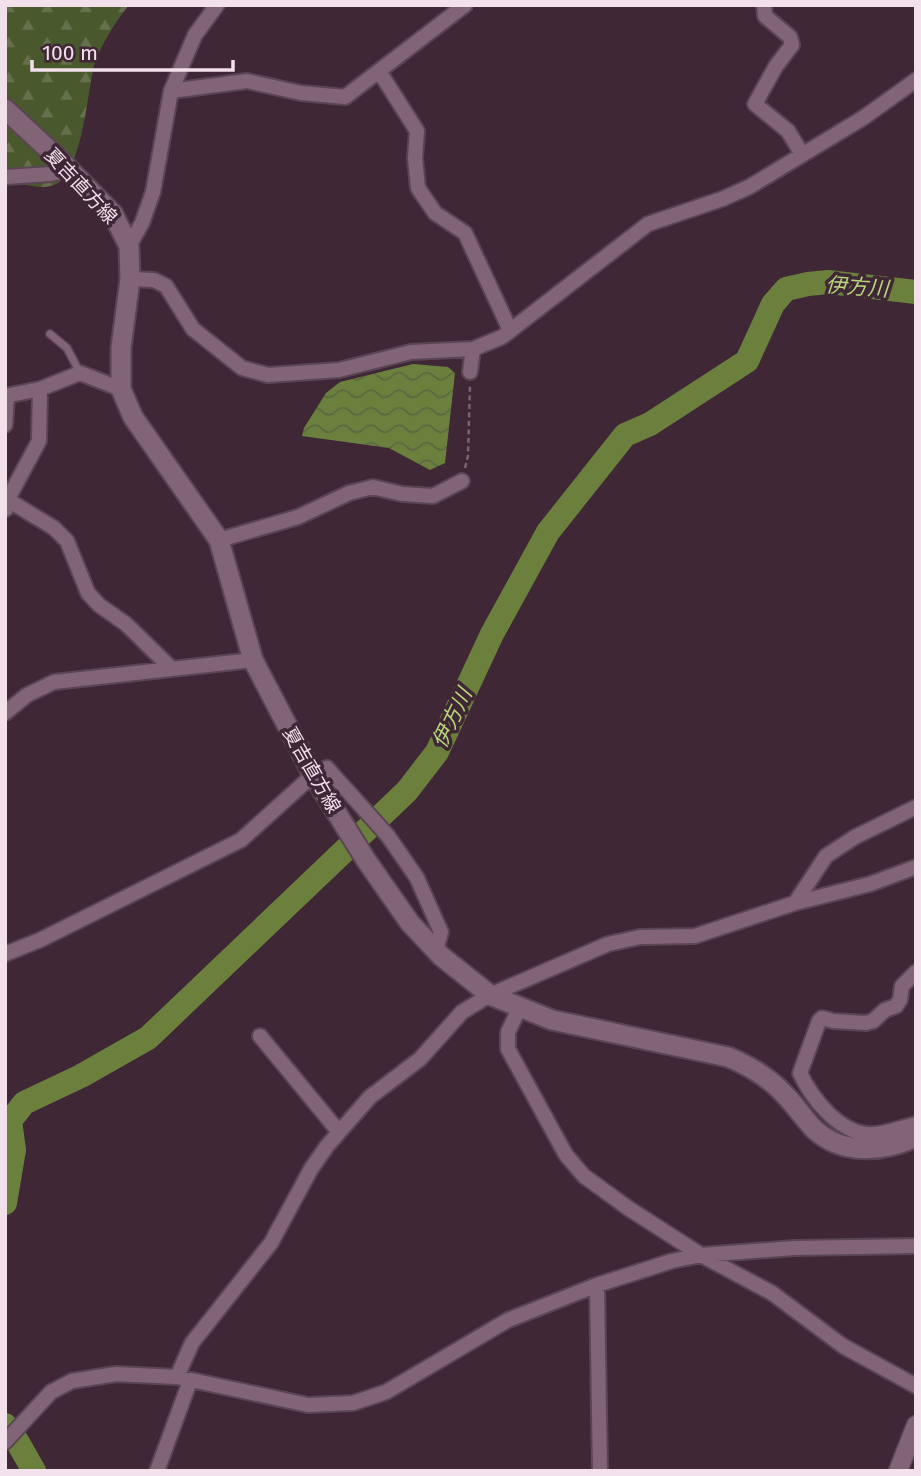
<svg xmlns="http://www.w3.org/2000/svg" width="921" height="1476" font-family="'Fira Sans','Noto Sans JP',sans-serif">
<defs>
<pattern id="forest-firs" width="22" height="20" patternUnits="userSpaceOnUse" patternTransform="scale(1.75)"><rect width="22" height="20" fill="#4a582e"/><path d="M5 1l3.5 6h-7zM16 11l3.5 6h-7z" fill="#65704c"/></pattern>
<pattern id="water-waves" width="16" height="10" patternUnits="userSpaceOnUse" patternTransform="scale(1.75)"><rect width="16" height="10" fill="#6b803d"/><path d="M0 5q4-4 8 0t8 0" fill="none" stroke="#5d6841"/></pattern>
</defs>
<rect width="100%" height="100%" fill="#3f2736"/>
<path fill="url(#forest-firs)" d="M 5,5 L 129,5 C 117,19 99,48 94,66 C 87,95 83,165 58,183 C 44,192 21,183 5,180 Z"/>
<path fill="url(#water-waves)" d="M 413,364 L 448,367 L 455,373 L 445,463 L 430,470 L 389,448 L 302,436 L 304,428 L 326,393 L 340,382 Z"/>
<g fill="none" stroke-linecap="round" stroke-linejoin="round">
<path stroke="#6b803d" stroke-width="4.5" d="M 5,1131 L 10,1121"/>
<path stroke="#6b803d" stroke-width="24" d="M 5,1203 L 14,1150 L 10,1121 L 24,1103 L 81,1076 L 148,1038 L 407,791 L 437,752 L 492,634 L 548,532 L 625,435 L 650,424 L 747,361 L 773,304 L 786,289 L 808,284 L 828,282 L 916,292
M 5,1425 L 13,1434 L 34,1471"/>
<defs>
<path id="service" d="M 50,334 L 67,348 L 80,373"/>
<path id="minor" d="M 764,5 L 765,16 L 790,37 L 792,45 L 776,66 L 755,104 L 788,131 L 802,154
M 379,71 L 417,131 L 415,158 L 418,188 L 435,213 L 465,233 L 510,330
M 171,91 L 247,81 L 301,93 L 345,97 L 465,5
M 5,177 L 51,174 L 70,170
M 129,246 L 142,223 L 153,192 L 171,91 L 195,35 L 217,5
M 130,279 L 154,280 L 166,286 L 193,329 L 242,368 L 268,375 L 339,370 L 411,352 L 473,349 L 502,337 L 648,224 L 722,199 L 749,187 L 863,118 L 916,80
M 470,372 L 473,349
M 5,396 L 40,389 L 80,373 L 121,389
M 5,425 L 7,396
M 8,500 L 54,528 L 67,541 L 88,593 L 99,605 L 126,624 L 171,668
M 6,509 L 10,495 L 39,441 L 40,389
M 219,540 L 298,517 L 349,493 L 373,487 L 402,494 L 433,496 L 462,481
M 5,713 L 27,695 L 54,682 L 253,660
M 795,903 L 826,856 L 855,837 L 916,807
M 5,954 L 40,940 L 241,840 L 313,775 L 327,768 L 388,836 L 417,878 L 441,932 L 436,950
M 916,972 L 902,986 L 900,1000 L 896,1006 L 885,1010 L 873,1021 L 866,1023 L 833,1021 L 822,1018 L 819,1021 L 800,1073 C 812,1099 838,1131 867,1134 C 882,1136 901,1127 916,1124
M 520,1007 L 508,1032 L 508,1049 L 566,1155 L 584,1176 L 628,1208 L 701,1255 L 772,1293 L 843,1346 L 916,1386
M 260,1036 L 339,1132
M 597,1285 L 600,1471
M 177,1377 L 192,1343 L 271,1243 L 311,1169 L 327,1146 L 370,1097 L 420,1059 L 462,1012 L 490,995 L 608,944 L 640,937 L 695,936 L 795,903 L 870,884 L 916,867
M 5,1442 L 51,1392 L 72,1381 L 116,1374 L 177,1377 L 308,1405 L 353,1403 L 386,1392 L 508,1320 L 597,1285 L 672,1261 L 701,1255 L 794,1248 L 916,1246
M 157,1471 L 190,1381"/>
<path id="tertiary" d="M 898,1471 L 916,1425"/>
<path id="secondary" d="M 5,109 L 63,163 L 113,214 L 129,246 L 130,279 L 121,348 L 121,389 L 133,417 L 219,540 L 253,660 L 313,775 L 366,860 L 410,923 L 441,956 L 490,995 L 520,1007 L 552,1020 L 728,1057 C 750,1066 770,1078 786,1096 C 796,1106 804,1119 814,1129 C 843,1156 884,1152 916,1137"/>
</defs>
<use href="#service" stroke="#5a4653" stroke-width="10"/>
<use href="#minor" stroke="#5a4653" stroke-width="18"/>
<use href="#tertiary" stroke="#5a4653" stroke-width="21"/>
<use href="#secondary" stroke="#5a4653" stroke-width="23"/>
<path stroke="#7a6572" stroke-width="2.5" stroke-dasharray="5 3.5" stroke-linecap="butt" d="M 465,468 L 468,456 L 470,384"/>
<use href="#service" stroke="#816576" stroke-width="7"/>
<use href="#minor" stroke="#816576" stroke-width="14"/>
<use href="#tertiary" stroke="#816576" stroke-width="18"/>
<use href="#secondary" stroke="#816576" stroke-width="19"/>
</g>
<g text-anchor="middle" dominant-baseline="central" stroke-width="7" stroke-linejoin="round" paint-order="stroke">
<g font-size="19" fill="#f2e1eb" stroke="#3f2736">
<text transform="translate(81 186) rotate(47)">夏吉直方線</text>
<text transform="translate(312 770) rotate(60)">夏吉直方線</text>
</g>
<g font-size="21" font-style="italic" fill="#b9d87a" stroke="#3f2736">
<text transform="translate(857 287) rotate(4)">伊方川</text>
<text transform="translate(452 718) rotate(-64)">伊方川</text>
</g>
</g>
<rect width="921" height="1476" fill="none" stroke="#f2e1eb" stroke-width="14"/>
<path d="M32 60v10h201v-10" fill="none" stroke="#f2e1eb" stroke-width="3.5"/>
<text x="42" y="60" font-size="21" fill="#f2e1eb" stroke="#3f2736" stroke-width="5" paint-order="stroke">100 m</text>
</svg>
